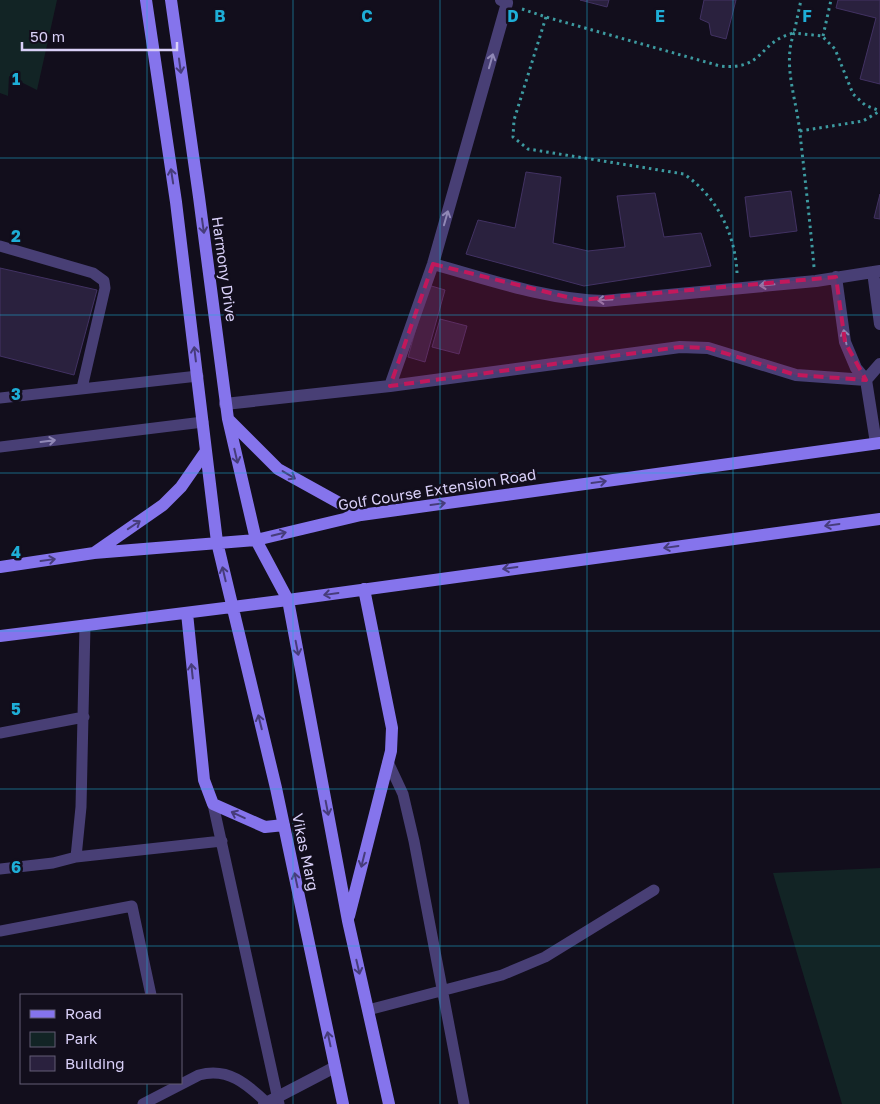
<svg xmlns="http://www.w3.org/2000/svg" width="880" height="1104" font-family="'Golos Text',sans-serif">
<rect width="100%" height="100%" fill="#120e1c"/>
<path fill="#122425" d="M 0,0 L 57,0 L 37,90 L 9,76 L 8,96 L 0,93 Z
M 880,868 L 880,1104 L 842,1104 L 773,873 Z"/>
<path fill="#2a213e" stroke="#423263" d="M 580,0 L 609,0 L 607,7 Z
M 704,0 L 736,0 L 726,39 L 711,35 L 709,23 L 700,19 Z
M 838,0 L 880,0 L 880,84 L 860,79 L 876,18 L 836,8 Z
M 526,172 L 561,177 L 553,243 L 588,251 L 625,247 L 617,196 L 655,193 L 664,237 L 701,233 L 711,266 L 584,286 L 466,254 L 478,220 L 515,228 Z
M 791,191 L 797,231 L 750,237 L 745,197 Z
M 880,194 L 880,219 L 874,218 Z
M 0,268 L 97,290 L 74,375 L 0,356 Z
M 428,285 L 445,290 L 425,362 L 408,357 Z
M 440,319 L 467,326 L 459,354 L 432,347 Z"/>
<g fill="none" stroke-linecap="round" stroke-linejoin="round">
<path stroke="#3d9aa0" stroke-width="3" stroke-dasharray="2.5 4" stroke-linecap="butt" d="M 522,9 L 546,17 L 720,66 C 765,71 758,41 794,33 L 801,0
M 546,17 L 514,120 L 513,137 L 528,149 L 684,174 C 717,197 735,233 737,273
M 823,36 L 831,0
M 800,131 L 863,121 L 880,111
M 814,267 C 810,222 805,178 800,134 C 797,100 782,65 794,33 L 822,36 L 835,49 L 853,94 L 865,105 L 880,111"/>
<path stroke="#483f75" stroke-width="11" d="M 0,246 L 93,273 L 104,281 L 105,288 L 82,388
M 0,398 L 198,376
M 0,447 L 203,422
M 0,733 L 84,717
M 388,762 L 403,794 L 414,841 L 464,1104
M 213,804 L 279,1104
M 76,857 L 222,841
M 0,869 L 53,863 L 76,857 L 81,807 L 85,625
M 0,931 L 132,906 L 151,995
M 368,1010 L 502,975 L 545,957 L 654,890
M 143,1104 L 199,1075 C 228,1067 247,1084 267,1103"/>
<path stroke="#483f75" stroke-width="12" d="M 433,264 C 488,279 546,300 604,301 L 816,281 L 880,271
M 873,272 L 880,324
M 836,277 L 845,342 L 856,368 L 866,380 L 876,443
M 390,386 L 433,264 L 507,3 L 501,0
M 225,404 L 390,386 L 680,347 L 708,348 L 796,375 L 866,380 L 880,364"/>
<path stroke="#483f75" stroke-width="12" d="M 264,1104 L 335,1067"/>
<path stroke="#8574ec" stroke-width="12" d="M 146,0 L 176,202 L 217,542 L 276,788 L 343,1104
M 171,0 L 199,197 L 228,419 L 256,540 L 288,600 L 348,921 L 389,1104
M 228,419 L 278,469 L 361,515
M 94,553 L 163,505 L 181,487 L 206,451
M 0,567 L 94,553 L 256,540 L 361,515 L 880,443
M 187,613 L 204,780 L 213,804 L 265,827 L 284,825
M 0,636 L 288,600 L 880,519
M 349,916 L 391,751 L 392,728 L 364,589"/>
</g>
<defs><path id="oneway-shaft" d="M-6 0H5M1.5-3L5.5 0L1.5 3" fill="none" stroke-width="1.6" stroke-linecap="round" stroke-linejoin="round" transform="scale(1.25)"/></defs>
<g stroke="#9088b6">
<use href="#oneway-shaft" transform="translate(491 61) rotate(-74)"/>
<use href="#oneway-shaft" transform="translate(446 218) rotate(-74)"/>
<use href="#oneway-shaft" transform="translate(767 285) rotate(175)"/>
<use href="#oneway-shaft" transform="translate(605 300) rotate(177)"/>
<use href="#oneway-shaft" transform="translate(845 337) rotate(-101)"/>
<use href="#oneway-shaft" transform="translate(48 441) rotate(-7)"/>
</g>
<g stroke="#463c7a">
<use href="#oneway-shaft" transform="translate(180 66) rotate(82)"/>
<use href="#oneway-shaft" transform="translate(172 176) rotate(-99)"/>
<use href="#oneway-shaft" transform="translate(203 226) rotate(82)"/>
<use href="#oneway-shaft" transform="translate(195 354) rotate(-97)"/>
<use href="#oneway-shaft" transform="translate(236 456) rotate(77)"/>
<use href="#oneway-shaft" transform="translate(289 475) rotate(31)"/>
<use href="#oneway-shaft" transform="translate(599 482) rotate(-8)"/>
<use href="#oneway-shaft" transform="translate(438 504) rotate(-8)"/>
<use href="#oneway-shaft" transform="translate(134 525) rotate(-34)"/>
<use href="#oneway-shaft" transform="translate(832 525) rotate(172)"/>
<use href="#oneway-shaft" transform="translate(279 534) rotate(-14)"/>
<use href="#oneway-shaft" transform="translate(671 547) rotate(172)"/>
<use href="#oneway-shaft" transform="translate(48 560) rotate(-8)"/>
<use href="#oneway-shaft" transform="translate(510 568) rotate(172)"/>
<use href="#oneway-shaft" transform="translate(224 574) rotate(-103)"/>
<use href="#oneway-shaft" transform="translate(331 594) rotate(172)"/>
<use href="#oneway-shaft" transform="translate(297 648) rotate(79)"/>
<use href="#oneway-shaft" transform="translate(192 671) rotate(-96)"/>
<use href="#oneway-shaft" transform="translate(260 722) rotate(-104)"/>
<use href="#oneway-shaft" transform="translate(327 808) rotate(79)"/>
<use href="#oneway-shaft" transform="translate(238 815) rotate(-155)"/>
<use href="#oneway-shaft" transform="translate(363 860) rotate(104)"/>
<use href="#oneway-shaft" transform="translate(296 880) rotate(-102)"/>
<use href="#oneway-shaft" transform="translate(358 967) rotate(77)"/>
<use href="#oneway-shaft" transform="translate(329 1039) rotate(-102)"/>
</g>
<path fill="#c2185b" fill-opacity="0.2" stroke="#c2185b" stroke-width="4" stroke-dasharray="10 6" stroke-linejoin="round" d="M 433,264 L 579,300 L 836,277 L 845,342 L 866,380 L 796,375 L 708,348 L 680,347 L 390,386 Z"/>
<path fill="none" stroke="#1eaed7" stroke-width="1" stroke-opacity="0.55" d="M 147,0 L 147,995M 293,0 L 293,1104M 440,0 L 440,1104M 587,0 L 587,1104M 733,0 L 733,1104M 0,158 L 880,158M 0,315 L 880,315M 0,473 L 880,473M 0,631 L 880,631M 0,789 L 880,789M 0,946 L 880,946M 147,1083 L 147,1104"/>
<g text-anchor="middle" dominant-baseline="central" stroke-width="5" stroke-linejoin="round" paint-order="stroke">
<g font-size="15" fill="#d9d0f8" stroke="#120e1c">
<text transform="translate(225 269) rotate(82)">Harmony Drive</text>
<text transform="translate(437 489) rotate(-9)">Golf Course Extension Road</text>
<text transform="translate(306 852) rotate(78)">Vikas Marg</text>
</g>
</g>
<g font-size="16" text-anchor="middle" font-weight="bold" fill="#1eaed7" stroke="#120e1c" stroke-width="5" stroke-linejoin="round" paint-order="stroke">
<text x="220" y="22">B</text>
<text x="367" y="22">C</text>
<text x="513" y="22">D</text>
<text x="660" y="22">E</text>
<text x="807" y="22">F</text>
<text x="16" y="85">1</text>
<text x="16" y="242">2</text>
<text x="16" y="400">3</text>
<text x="16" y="558">4</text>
<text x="16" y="715">5</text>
<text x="16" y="873">6</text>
</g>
<rect x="20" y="994" width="162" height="90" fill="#120e1c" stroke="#625c74"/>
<rect x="30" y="1010" width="25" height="8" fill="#8574ec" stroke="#625c74"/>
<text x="65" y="1019" font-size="15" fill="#d9d0f8">Road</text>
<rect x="30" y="1032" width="25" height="15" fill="#122425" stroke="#625c74"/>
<text x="65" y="1044" font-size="15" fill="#d9d0f8">Park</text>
<rect x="30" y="1056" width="25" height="15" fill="#2a213e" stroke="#625c74"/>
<text x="65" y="1069" font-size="15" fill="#d9d0f8">Building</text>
<path d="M22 42v8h155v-8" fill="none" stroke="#d9d0f8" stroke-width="2.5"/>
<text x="30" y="42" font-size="15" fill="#d9d0f8" stroke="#120e1c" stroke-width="4" paint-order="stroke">50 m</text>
</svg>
